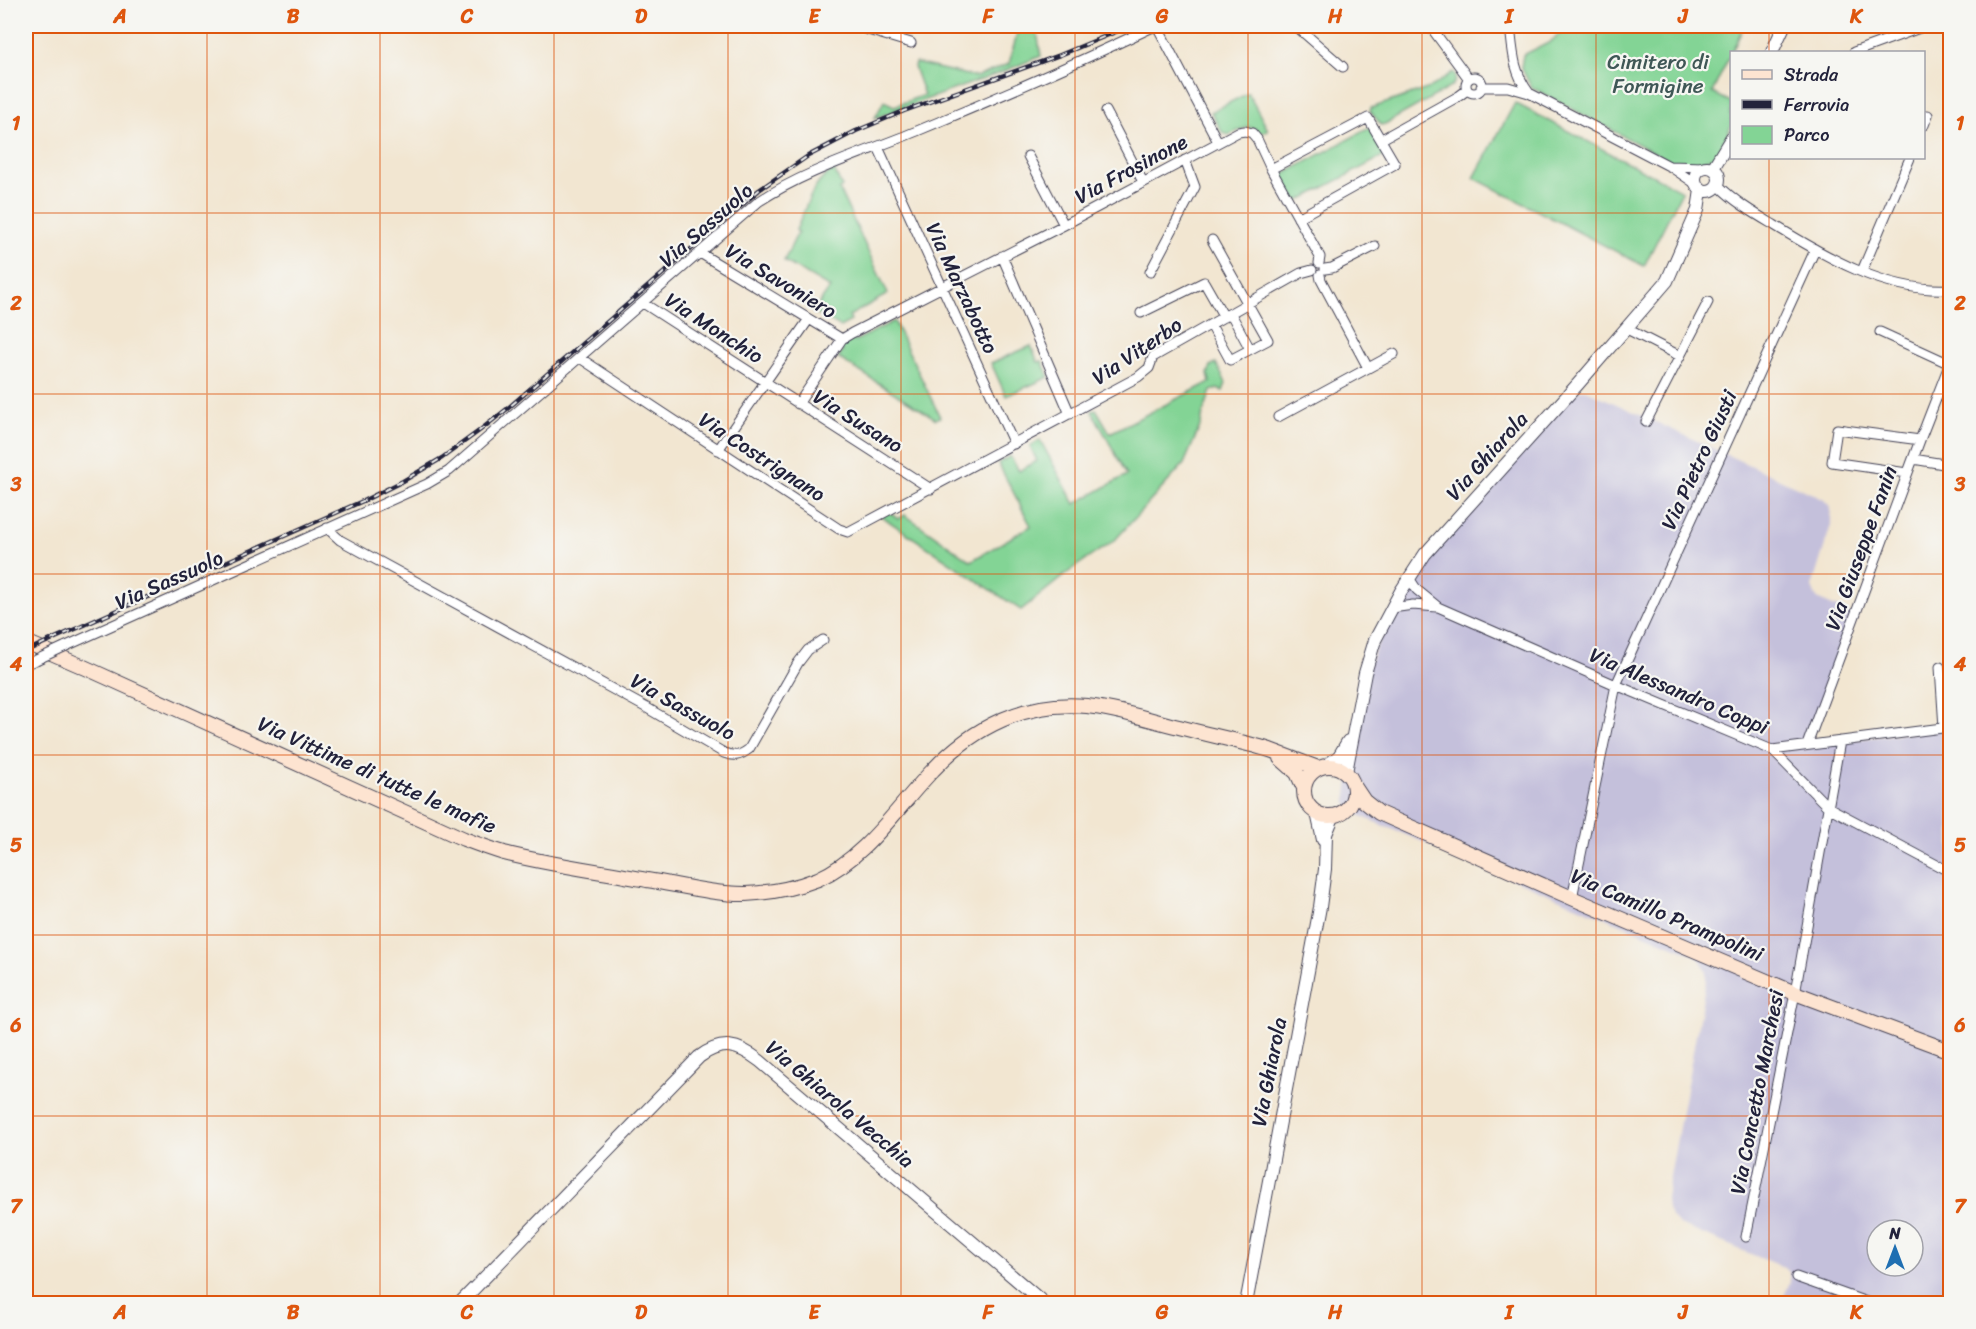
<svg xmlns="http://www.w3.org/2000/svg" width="1976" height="1329" font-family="Sriracha,sans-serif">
<rect width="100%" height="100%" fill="#f6f6f2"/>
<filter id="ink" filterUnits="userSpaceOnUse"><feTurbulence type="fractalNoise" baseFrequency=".0167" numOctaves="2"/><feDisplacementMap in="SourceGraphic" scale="12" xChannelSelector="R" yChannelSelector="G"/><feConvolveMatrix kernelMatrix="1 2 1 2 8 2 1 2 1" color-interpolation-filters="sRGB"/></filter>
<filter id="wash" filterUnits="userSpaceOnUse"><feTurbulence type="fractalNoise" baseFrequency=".008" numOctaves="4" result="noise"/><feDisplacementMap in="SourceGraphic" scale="24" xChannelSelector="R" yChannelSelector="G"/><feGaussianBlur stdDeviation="1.35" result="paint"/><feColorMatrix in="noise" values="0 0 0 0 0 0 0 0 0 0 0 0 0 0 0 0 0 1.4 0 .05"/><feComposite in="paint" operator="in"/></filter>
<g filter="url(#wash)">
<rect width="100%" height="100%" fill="#f2e6d1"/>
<path fill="#c4c0db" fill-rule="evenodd" d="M 1581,390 L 1586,390 L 1823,499 L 1828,504 L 1831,509 L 1831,525 L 1812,587 L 1816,597 L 1819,600 L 1847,612 L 1851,616 L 1807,745 L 1950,728 L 1950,1303 L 1781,1303 L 1790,1282 L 1789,1272 L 1785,1268 L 1680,1225 L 1672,1218 L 1667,1209 L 1666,1198 L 1706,981 L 1706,972 L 1703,964 L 1698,957 L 1688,952 L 1363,817 L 1349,808 L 1346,801 L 1365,673 L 1401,591 L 1568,398 ZM 1877,1230 L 1913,1230 L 1913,1266 L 1877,1266 Z"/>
<path fill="#83d495" stroke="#527b68" stroke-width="1.5" d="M 1019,26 L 1036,26 L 1041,56 L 997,74 L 875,118 L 884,101 L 894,106 L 924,95 L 914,67 L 915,63 L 976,77 L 1009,64 Z
M 1566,26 L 1744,26 L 1712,93 L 1731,102 L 1731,126 L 1718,155 L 1694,165 L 1681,167 L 1531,87 L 1521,67 L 1523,55 C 1542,45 1552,45 1566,26 Z
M 1453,72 C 1458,79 1455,83 1449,88 L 1385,124 L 1381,125 L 1370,111 L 1371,108 L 1430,88 Z
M 1248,93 L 1268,130 L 1259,134 L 1256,129 L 1248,127 L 1228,135 L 1222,132 L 1211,112 Z
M 1515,103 L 1682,191 L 1644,266 L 1474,178 Z
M 1369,128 L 1384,156 L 1297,202 L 1282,175 Z
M 834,170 L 842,187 L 839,189 L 888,294 L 849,316 L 851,321 L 840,327 L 813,312 L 830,288 L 784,261 L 798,232 L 796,230 C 806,209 812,181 834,170 Z
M 894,321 L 940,417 L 936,419 L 838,358 L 843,351 L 838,347 L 852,335 L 855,341 Z
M 1031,346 L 1038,362 L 1042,361 L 1049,377 L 1006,396 L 991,363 Z
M 1216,363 L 1226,383 L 1223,391 L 1217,389 L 1211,391 L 1203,413 L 1201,424 L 1184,464 L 1115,540 L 1075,567 L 1021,610 L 881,516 L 889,512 L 898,519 L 905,515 L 971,561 L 1031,526 L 998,463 L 1010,456 L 1019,471 L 1037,461 L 1030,446 L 1040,440 L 1075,504 L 1127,475 L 1092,411 L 1096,409 L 1110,433 L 1210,382 L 1208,374 L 1211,366 Z"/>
</g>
<g filter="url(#ink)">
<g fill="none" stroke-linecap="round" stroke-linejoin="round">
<defs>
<path id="minor" d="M 855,26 L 911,43
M 1157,26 L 1218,142
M 1296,26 L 1343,67
M 1430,26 L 1469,79
M 1510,26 C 1513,52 1513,71 1529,93
M 916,27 L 916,26
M 1854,52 L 1925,26
M1466 85a8 8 0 1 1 16 0a8 8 0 1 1-16 0Z
M 1481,87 L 1508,87 L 1529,93 L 1669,166 L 1704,167
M 1106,111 L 1143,182
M 1924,125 L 1928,115
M 1382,139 L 1459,96 L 1467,90
M 878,147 L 1014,444
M 1028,156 L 1064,225
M 1671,167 L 1696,184
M 1271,169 L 1368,118 L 1395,164 L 1298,218
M 1718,185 C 1735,202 1754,213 1774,225 C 1826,257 1887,293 1950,289
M 700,253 L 842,339
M 1002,256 L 1070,414
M 1325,269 L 1332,268 L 1375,246
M 1862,271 L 1910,158
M 1150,272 L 1195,187 L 1185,160
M 1320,275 L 1321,280 L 1368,368
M 643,303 L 931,489
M 1141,313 L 1204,282 L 1224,317
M 1231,314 L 1250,349
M 1211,325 L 1230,360 L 1268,340 L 1212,240
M 1627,329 L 1680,356
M 1880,332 L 1950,364
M 580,358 L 839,529 L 848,532 L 1138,377 L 1149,368 L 1153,357 L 1301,273 L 1312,270
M 798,404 L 842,339 L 852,333 L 1064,225 L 1238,132 L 1245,131 L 1252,133 L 1257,139 L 1271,169 L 1320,257 L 1319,263
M 1278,417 L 1394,354
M 1646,422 L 1708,302
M 718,450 L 809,319
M 1913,459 L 1950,465
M 1907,473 L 1832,462 L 1837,429 L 1920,440
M 327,528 L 340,540 L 647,708 L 724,753 C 735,757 740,756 749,749 L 798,663 L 808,650 L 823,640
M 1409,578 L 1417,590 L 1438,607 L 1616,685 L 1772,750 L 1828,807 L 1950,872
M 1392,608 L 1413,605 L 1437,607
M 64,647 L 427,484 L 449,471 L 758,202 C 806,170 864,153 917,131 C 997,98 1077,63 1155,26
M 26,664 L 36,660
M 1940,667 L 1944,728
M 1807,745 L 1920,440 L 1950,363
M 1772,750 L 1950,727
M 1572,898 L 1616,685 L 1815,250
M 1746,1237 L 1795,993 L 1840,741
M 1796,1277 L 1872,1304"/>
<path id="tertiary" d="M 1772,52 L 1784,26
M1695 179a12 12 0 1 1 24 0a12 12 0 1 1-24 0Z
M 1713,168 L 1732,137
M 1326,766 L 1339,756 L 1348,741
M 1346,772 L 1365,673 L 1375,640 L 1401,591 L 1425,554 L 1578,384 L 1667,281 L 1698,210 L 1701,190
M 1317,813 L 1323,840
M 459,1304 L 699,1057 C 722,1040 738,1044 760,1061 L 1045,1304
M 1246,1304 L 1320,907 L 1325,869 L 1326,834 L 1334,815"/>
<path id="secondary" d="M 26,642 L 86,668 L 464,839 C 477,844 491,849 504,853 C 551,865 600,871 647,880 C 679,885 712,894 745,894 C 769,893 795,888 818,879 C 867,857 897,807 933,770 C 973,727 1027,700 1087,706 C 1118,709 1149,720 1179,727 C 1209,735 1240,741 1270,750 C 1286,756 1302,762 1318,768
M 1280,758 L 1297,773 L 1304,788
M1304 791a25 25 0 1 1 50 0a25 25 0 1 1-50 0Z
M 1354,786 L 1364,801 L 1379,813 L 1572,898 L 1795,993 L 1942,1048 L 1950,1049"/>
</defs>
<use href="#minor" stroke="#413f52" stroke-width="11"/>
<use href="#tertiary" stroke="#413f52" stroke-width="14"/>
<use href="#secondary" stroke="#413f52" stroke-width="16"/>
<use href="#minor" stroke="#fff" stroke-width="9"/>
<use href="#tertiary" stroke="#fff" stroke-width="12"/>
<use href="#secondary" stroke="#fde4d1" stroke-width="14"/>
<defs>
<path id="rail" d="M 26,651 L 365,500 L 403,481 L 442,458 L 479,431 L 507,409 L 759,190 L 808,156 L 856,131 L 904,111 L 1060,55 L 1130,26"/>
</defs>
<use href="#rail" stroke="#22223b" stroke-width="4.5"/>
<use href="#rail" stroke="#f6f6f2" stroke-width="2" stroke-dasharray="7" stroke-linecap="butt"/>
<defs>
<path id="minor-bridge" d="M 36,660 L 64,647"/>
</defs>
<use href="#minor-bridge" stroke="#413f52" stroke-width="11" stroke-linecap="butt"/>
<use href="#minor-bridge" stroke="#fff" stroke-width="9"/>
</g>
</g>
<path fill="none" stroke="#de560e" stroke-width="1.5" stroke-opacity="0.55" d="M 207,26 L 207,1304M 380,26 L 380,1304M 554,26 L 554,1304M 728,26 L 728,1304M 901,26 L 901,1304M 1075,26 L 1075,1304M 1248,26 L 1248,1304M 1422,26 L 1422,1304M 1596,26 L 1596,1304M 1769,26 L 1769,52M 1769,158 L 1769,1304M 26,213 L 1950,213M 26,394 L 1950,394M 26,574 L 1950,574M 26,755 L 1950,755M 26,935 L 1950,935M 26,1116 L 1950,1116"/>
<g text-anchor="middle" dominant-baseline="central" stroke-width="4.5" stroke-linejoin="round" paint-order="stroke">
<g font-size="21" fill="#3f5756" stroke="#f6f6f2">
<text x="1658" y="62">Cimitero di<tspan x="1658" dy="24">Formigine</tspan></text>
</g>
<g font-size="21" fill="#22223b" stroke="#f6f6f2">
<text transform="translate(1131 169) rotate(-28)">Via Frosinone</text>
<text transform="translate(706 225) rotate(-41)">Via Sassuolo</text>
<text transform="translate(781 281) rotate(31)">Via Savoniero</text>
<text transform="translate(962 288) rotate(65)">Via Marzabotto</text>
<text transform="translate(714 328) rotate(33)">Via Monchio</text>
<text transform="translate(1137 351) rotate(-34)">Via Viterbo</text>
<text transform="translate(858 421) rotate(32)">Via Susano</text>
<text transform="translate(1487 456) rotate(-48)">Via Ghiarola</text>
<text transform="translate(762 457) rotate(33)">Via Costrignano</text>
<text transform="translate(1699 460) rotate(-65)">Via Pietro Giusti</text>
<text transform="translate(1861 548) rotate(-70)">Via Giuseppe Fanin</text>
<text transform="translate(169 580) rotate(-24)">Via Sassuolo</text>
<text transform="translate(1679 691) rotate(23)">Via Alessandro Coppi</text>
<text transform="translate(683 707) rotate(29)">Via Sassuolo</text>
<text transform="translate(377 775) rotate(24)">Via Vittime di tutte le mafie</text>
<text transform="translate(1667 915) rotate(23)">Via Camillo Prampolini</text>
<text transform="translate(1269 1072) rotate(-79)">Via Ghiarola</text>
<text transform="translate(1757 1092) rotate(-79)">Via Concetto Marchesi</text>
<text transform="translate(840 1104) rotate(40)">Via Ghiarola Vecchia</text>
</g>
</g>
<rect width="1976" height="1329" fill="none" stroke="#f6f6f2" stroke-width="66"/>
<rect x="1730" y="51" width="195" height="108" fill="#f6f6f2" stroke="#a1a1a9" stroke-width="1.5"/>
<rect x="1742" y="70" width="30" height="9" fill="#fde4d1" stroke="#a1a1a9" stroke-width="1.5"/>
<text x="1784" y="81" font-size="18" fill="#22223b">Strada</text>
<rect x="1742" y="100" width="30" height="9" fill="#22223b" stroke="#a1a1a9" stroke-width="1.5"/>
<text x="1784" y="111" font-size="18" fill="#22223b">Ferrovia</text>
<rect x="1742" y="126" width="30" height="18" fill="#83d495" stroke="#a1a1a9" stroke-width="1.5"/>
<text x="1784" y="141" font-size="18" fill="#22223b">Parco</text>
<g transform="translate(1895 1248)"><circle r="28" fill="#f6f6f2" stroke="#a1a1a9" stroke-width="1.5"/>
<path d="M0-4.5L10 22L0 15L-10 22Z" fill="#1f6fb2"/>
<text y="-9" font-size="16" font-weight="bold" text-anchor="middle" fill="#22223b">N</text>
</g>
<rect x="33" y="33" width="1910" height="1263" fill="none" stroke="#de560e" stroke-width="2"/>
<g font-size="20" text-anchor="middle" font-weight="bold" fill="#de560e">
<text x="120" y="23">A</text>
<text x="293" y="23">B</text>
<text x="467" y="23">C</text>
<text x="641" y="23">D</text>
<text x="814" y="23">E</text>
<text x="988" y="23">F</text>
<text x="1162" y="23">G</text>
<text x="1335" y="23">H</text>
<text x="1509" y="23">I</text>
<text x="1683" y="23">J</text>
<text x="1856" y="23">K</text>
<text x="16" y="130">1</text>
<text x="1960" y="130">1</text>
<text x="16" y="310">2</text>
<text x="1960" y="310">2</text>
<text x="16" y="491">3</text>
<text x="1960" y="491">3</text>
<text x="16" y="671">4</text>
<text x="1960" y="671">4</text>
<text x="16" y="852">5</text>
<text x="1960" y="852">5</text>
<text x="16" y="1032">6</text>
<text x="1960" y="1032">6</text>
<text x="16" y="1213">7</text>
<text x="1960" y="1213">7</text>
<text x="120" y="1319">A</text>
<text x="293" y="1319">B</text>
<text x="467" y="1319">C</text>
<text x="641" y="1319">D</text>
<text x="814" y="1319">E</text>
<text x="988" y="1319">F</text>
<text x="1162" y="1319">G</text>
<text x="1335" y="1319">H</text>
<text x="1509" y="1319">I</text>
<text x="1683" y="1319">J</text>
<text x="1856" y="1319">K</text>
</g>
</svg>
